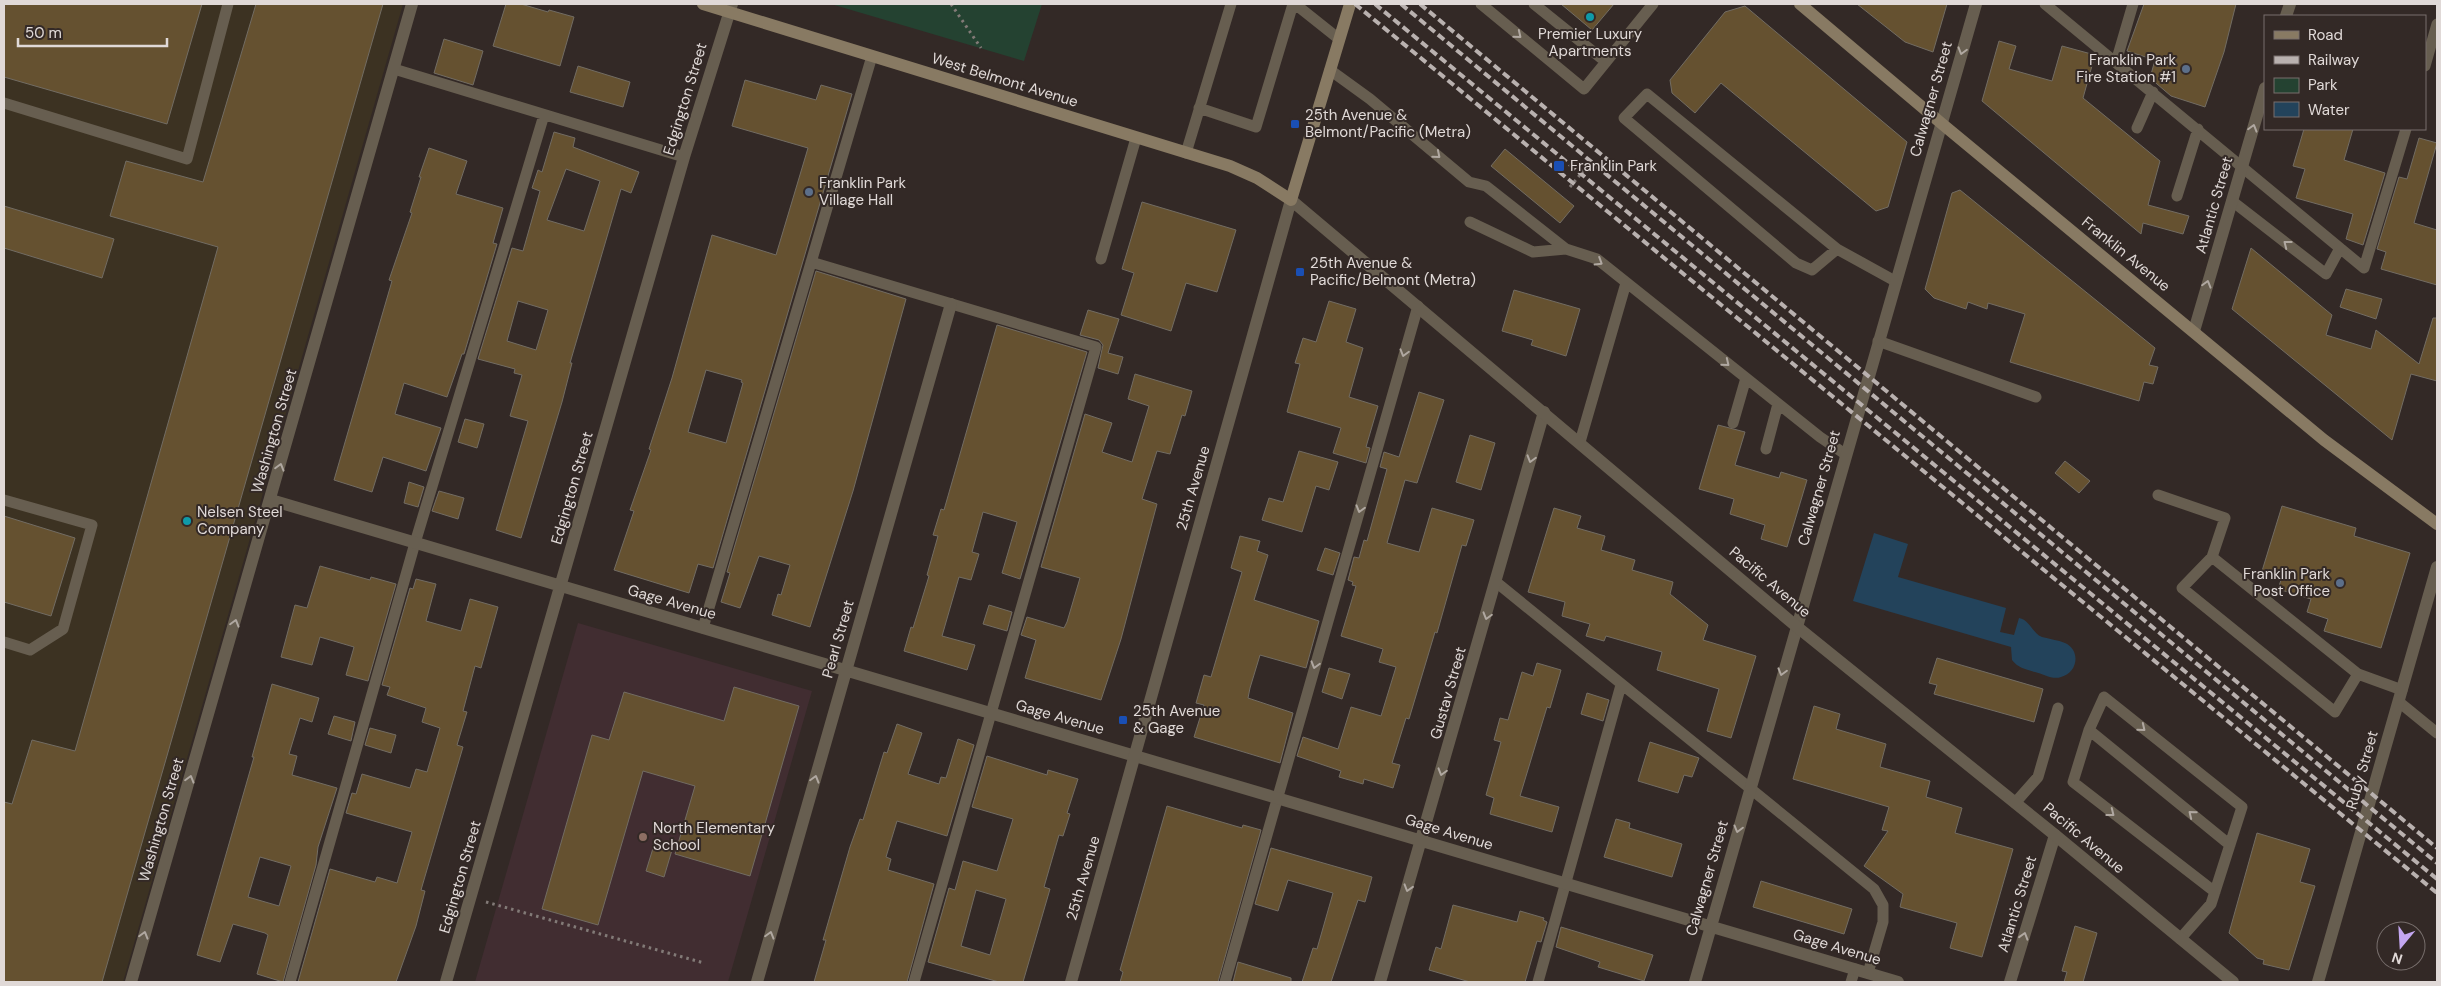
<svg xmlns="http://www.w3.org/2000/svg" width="2441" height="986" font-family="'DM Sans',sans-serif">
<rect width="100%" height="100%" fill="#332926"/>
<path fill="#3c3222" d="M 4,4 L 403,4 L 123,982 L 4,982 Z"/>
<path fill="#412d31" d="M 578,623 L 812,691 L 728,982 L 475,982 Z"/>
<path fill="#244231" d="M 831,4 L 1042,4 L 1024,61 Z"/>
<path fill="#23435b" d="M 1874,533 L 1908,544 L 1898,577 L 2006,608 L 2000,632 L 2014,635 L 2019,618 C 2030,620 2032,633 2042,637 C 2049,639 2058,640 2065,643 C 2081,650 2078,673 2061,677 C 2053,680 2043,674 2035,672 C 2025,669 2018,668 2012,660 L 2011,647 L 1853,601 Z"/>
<path fill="#655130" stroke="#726c63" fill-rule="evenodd" d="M 4,4 L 202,4 L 167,124 L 4,77 Z
M 256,4 L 383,4 L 102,982 L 4,982 L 4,802 L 12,804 L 32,740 L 75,751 L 218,247 L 110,216 L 126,161 L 203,182 Z
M 506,4 L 521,4 L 548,12 L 549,10 L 574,17 L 560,66 L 493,46 Z
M 1561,4 L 1614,4 L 1592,30 Z
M 1857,4 L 1947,4 L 1933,52 L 1905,42 Z
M 2144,4 L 2236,4 L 2224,52 L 2205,107 L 2171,96 L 2150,78 L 2155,60 L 2127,51 Z
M 1745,6 L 1907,142 L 1888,207 L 1876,211 L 1721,83 L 1695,113 L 1672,93 L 1670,80 L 1725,12 Z
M 444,39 L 483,51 L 473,85 L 434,73 Z
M 1999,41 L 2016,46 L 2009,69 L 2052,81 L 2062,46 L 2095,55 L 2083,98 L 2160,161 L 2148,205 L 2189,216 L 2183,234 L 2143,223 L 2141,234 L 1982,101 Z
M 578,66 L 630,82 L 623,107 L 570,92 Z
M 745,80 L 816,100 L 821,85 L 852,94 L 713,568 L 698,564 L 689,593 L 614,570 L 634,511 L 630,510 L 651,450 L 649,449 L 672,378 L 712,235 L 776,255 L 808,148 L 732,126 ZM 706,370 L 742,380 L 741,382 L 743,383 L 726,443 L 688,432 Z
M 2304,129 L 2353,129 L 2344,160 L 2385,173 L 2363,245 L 2346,239 L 2353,214 L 2296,198 L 2305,169 L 2293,166 Z
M 554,132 L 575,138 L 573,147 L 639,172 L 631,193 L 621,189 L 570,363 L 572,363 L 562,402 L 521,538 L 496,530 L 528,421 L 510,416 L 522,375 L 514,373 L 515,369 L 478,359 L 512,248 L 523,251 L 540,191 L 532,188 L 538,170 L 542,172 ZM 566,169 L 600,181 L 584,231 L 547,220 ZM 518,301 L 548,310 L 536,350 L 507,341 Z
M 2419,138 L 2437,143 L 2414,223 L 2437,230 L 2437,285 L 2381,269 L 2386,252 L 2377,249 L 2399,177 L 2407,179 Z
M 429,148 L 467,161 L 456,194 L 503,208 L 493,243 L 497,244 L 464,354 L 462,354 L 447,397 L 404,383 L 395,414 L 441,428 L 426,471 L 383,457 L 372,492 L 334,480 L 392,281 L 389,280 L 412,213 L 410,212 L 421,177 L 419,177 Z
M 1505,149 L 1574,206 L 1560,223 L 1491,166 Z
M 1960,190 L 2155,348 L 2149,365 L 2158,367 L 2153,384 L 2144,382 L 2139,401 L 2010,362 L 2025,314 L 1988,303 L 1987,309 L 1968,302 L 1966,309 L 1934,298 L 1925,289 L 1952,193 Z
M 1142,202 L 1236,230 L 1217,292 L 1186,283 L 1171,331 L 1121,315 L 1134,273 L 1122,269 Z
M 4,206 L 114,239 L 102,278 L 4,248 Z
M 2251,248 L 2332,315 L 2326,335 L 2371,349 L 2376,330 L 2419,364 L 2433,318 L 2437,318 L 2437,381 L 2411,374 L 2392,440 L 2232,309 Z
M 816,271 L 906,299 L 853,491 L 810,627 L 772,615 L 778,594 L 781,595 L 790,565 L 759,556 L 740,608 L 721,602 L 730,573 L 727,572 Z
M 2346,289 L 2382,299 L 2376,319 L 2340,307 Z
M 1514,290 L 1580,309 L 1566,356 L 1531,345 L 1533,340 L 1502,331 Z
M 1329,301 L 1356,309 L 1346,342 L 1363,348 L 1349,397 L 1378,406 L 1366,447 L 1370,448 L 1366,463 L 1333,453 L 1341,428 L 1287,412 L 1300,364 L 1295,363 L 1303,338 L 1316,342 Z
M 1088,310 L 1119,319 L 1108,353 L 1123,357 L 1118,374 L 1098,368 L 1103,345 L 1099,340 L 1080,335 Z
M 997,325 L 1087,352 L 1020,579 L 1002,573 L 1017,522 L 983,512 L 972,552 L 979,554 L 971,580 L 959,577 L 942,636 L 975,645 L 967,670 L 904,651 L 911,627 L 913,628 L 929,576 L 927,575 L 938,536 L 933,535 L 941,509 L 944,510 Z
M 1135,374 L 1192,391 L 1185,416 L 1182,415 L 1170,454 L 1157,451 L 1142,499 L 1157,504 L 1121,639 L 1101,700 L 1025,678 L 1036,640 L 1021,635 L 1027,617 L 1064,628 L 1067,622 L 1080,578 L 1041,567 L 1085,414 L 1112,423 L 1102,452 L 1132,462 L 1149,406 L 1128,399 Z
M 1419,392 L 1444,400 L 1417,483 L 1405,480 L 1387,543 L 1419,552 L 1432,508 L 1474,520 L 1466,546 L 1462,545 L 1437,633 L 1435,632 L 1409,719 L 1406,718 L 1392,763 L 1400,765 L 1393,788 L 1364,779 L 1363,784 L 1339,777 L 1341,771 L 1297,756 L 1303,737 L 1338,749 L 1351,707 L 1381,716 L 1396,667 L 1379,662 L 1383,649 L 1341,636 L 1356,586 L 1352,585 L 1353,582 L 1348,580 L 1354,557 L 1359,558 L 1364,540 L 1367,541 L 1387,469 L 1380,467 L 1384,452 L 1399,457 Z
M 465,419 L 484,424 L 477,448 L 458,442 Z
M 1718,425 L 1745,432 L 1735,465 L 1779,478 L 1781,472 L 1807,480 L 1787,547 L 1761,539 L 1765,525 L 1730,514 L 1734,499 L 1699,489 Z
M 1470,435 L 1495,443 L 1481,490 L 1456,482 Z
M 1299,451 L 1338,462 L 1329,490 L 1316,486 L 1302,532 L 1262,520 L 1269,498 L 1283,502 Z
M 2065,461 L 2090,481 L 2079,493 L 2055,473 Z
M 409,482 L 424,487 L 418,507 L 404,503 Z
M 439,491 L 464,498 L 458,519 L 432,511 Z
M 2282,506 L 2356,528 L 2354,536 L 2410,553 L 2381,648 L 2324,631 L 2328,619 L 2307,612 L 2311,599 L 2278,589 L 2282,577 L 2262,571 Z
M 1554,508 L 1581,516 L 1577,528 L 1605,536 L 1601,550 L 1635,560 L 1632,570 L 1673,582 L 1670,594 L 1708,625 L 1703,640 L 1756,656 L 1731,738 L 1707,731 L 1719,689 L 1657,670 L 1662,652 L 1606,636 L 1604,641 L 1586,636 L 1590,624 L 1562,616 L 1565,602 L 1528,592 Z
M 4,516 L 75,538 L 51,616 L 4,602 Z
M 1240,536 L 1260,541 L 1257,551 L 1268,555 L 1254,600 L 1319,621 L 1306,668 L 1260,655 L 1250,688 L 1248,698 L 1293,713 L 1280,763 L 1194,737 L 1204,705 L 1196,703 L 1204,675 L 1211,677 L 1242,572 L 1231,568 Z
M 1325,548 L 1340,553 L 1333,575 L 1317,570 Z
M 320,566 L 370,580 L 371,577 L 396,584 L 368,681 L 346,675 L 354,647 L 320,637 L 312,665 L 281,657 L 295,605 L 307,608 Z
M 416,579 L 436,584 L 426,621 L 461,631 L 470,599 L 498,607 L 481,668 L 475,666 L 463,711 L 467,712 L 457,745 L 463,747 L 421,890 L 425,891 L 416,926 L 396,982 L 298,982 L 330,869 L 375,882 L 377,877 L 397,883 L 412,832 L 346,813 L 352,793 L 356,794 L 362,774 L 410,788 L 416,769 L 427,772 L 440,728 L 422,722 L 426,708 L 387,695 L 390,687 L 382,685 L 410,588 L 413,589 Z
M 989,605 L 1012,612 L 1007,631 L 983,624 Z
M 1937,658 L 2043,689 L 2034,722 L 1934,694 L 1937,685 L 1929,683 Z
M 1537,663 L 1561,670 L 1550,708 L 1547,707 L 1520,796 L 1559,807 L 1552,832 L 1490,814 L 1494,798 L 1486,795 L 1501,742 L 1494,740 L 1500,718 L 1508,720 L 1522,672 L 1533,676 Z
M 1329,668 L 1350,674 L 1342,699 L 1322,692 Z
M 272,684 L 319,698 L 312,722 L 300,718 L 289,754 L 297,756 L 292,775 L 337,788 L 318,847 L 316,865 L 283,982 L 257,974 L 268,935 L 265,933 L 233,924 L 220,962 L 197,955 L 254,757 L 252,757 ZM 260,857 L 291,866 L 279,906 L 248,897 Z
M 734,687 L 799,706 L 750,876 L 675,854 L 695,786 L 643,771 L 598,925 L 542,909 L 592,735 L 609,740 L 624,692 L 724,721 Z
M 1587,693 L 1609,700 L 1603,721 L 1581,714 Z
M 1814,706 L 1840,714 L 1836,729 L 1886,744 L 1880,767 L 1930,781 L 1926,797 L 1962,808 L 1955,833 L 2013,849 L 1982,957 L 1950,948 L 1957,923 L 1900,907 L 1903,894 L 1864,866 L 1888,831 L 1882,830 L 1889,807 L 1793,779 Z
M 334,716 L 355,722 L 351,741 L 328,734 Z
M 897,724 L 922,733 L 908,774 L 939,784 L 941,777 L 946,778 L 958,739 L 974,745 L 947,836 L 897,821 L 886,857 L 891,859 L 888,870 L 934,884 L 907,982 L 814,982 L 826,940 L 823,940 L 850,847 L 860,819 L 863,820 L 884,752 L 887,753 Z
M 370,728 L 396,735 L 391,753 L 365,745 Z
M 1650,742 L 1699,758 L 1692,777 L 1684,775 L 1678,793 L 1638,781 Z
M 987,756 L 1047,775 L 1048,770 L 1078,779 L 1067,813 L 1070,814 L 1063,836 L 1059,835 L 1044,887 L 1050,889 L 1023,982 L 999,982 L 928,962 L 949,888 L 955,890 L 963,861 L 997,871 L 1013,819 L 972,807 ZM 976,890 L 1006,899 L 990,955 L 961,946 Z
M 1167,806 L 1242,828 L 1243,825 L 1261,830 L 1218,982 L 1120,982 L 1123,972 L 1120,970 Z
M 1616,819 L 1630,823 L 1629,828 L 1682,844 L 1672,877 L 1604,857 Z
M 2257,833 L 2310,849 L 2300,882 L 2315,886 L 2289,970 L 2263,964 L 2264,960 L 2257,958 L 2229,933 Z
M 654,845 L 672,850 L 664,877 L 646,871 Z
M 1271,848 L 1372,877 L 1365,902 L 1358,900 L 1331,982 L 1302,982 L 1313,948 L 1317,949 L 1333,893 L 1288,880 L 1278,911 L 1255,904 Z
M 1761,881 L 1852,909 L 1844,934 L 1753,907 Z
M 1453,905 L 1517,922 L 1520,911 L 1544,918 L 1543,920 L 1547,922 L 1541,942 L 1537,941 L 1525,982 L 1470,982 L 1429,970 L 1436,947 L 1441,949 Z
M 2075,926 L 2097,933 L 2083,982 L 2064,982 L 2067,972 L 2062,971 Z
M 1561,927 L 1653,955 L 1644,981 L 1598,967 L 1600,962 L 1556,947 Z
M 1238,962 L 1291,978 L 1291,982 L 1233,982 Z"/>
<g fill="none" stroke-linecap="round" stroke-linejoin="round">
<path stroke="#827a77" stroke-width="3" stroke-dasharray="2.5 4" stroke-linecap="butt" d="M 951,4 L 981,48
M 1570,187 L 1584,170
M 486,902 L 704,963"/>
<path stroke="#675e50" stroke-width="11" d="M 1295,4 L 1339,39
M 1481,4 L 1584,89 L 1653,4
M 1534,4 L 1606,62
M 2045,4 L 2364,268 L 2406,129
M 2116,62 L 2133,4
M 2425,66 L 2437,24
M 394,69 L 684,157
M 1330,70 L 1370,99 L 1469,182 L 1486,186 L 1566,249 L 1597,259 L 1820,437 L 1845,454
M 4,103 L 187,159 L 228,4
M 1199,108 L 1256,127 L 1293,4
M 2137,128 L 2153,92
M 1186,153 L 1231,4
M 2177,196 L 2198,129
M 2232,201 L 2326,274 L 2340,248
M 1470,222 L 1533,252 L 1566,249
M 1837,249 L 1647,94 L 1624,118 L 1796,263 L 1812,270 L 1837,249 L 1895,281
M 1101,259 L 1136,138
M 811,262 L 1096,347 L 914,982
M 1878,341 L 2036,397
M 1733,423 L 1746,378
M 1580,442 L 1626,283
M 1766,449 L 1778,404
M 2158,495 L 2225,518 L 2212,557 L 2182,588 L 2335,712 L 2358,674
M 4,500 L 92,525 L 63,629 L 30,650 L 4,642
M 2212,557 L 2358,674 L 2402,690
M 1496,582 L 1874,889 L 1883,905 L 1883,922 L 1868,973
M 703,628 L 872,56
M 2399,702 L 2437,733
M 2089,730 L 2230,845
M 2015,803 L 2038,777 L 2058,708
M 2180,939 L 2211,904 L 2242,807 L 2104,697 L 2089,730 L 2073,782 L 2215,892
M 290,982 L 415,543 L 544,115
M 1225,982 L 1418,306
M 1538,982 L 1621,685
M 1851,982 L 1855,969"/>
<path stroke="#675e50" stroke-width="12" d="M 2286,16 L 2290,4
M 2194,331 L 2265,88
M 271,500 L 1898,982
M 131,982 L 412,4
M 446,982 L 684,157 L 732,4
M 757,982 L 951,304
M 1380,982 L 1544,412
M 1695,982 L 1976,4
M 2010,982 L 2055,835
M 2318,982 L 2437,567"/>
<path stroke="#675e50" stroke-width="12" d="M 1071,982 L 1291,200 L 1796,626 L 2055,835 L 2233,982"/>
<path stroke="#887a63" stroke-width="12" d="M 703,4 L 1230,166 L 1257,178 L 1291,200 L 1350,4
M 1800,4 L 1941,123 L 2324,440 L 2437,524"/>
<path stroke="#b9b1af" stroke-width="4" stroke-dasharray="8 4" stroke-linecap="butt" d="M 1355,4 L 2437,893
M 1375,4 L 2437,879
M 1401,4 L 2437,863
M 1420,4 L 2437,848"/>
</g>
<defs><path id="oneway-chevron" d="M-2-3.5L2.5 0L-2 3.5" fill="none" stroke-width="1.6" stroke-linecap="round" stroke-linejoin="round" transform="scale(1.25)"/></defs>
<g stroke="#b0a8a1">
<use href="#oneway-chevron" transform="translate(1518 35) rotate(39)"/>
<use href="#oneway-chevron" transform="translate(1962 51) rotate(106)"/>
<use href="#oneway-chevron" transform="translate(2253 128) rotate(-74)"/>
<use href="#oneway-chevron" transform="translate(1437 155) rotate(40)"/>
<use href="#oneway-chevron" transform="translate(2287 244) rotate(-142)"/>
<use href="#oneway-chevron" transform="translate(1599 262) rotate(32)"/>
<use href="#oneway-chevron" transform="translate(2207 284) rotate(-74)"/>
<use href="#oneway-chevron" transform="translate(1404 353) rotate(106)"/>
<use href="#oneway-chevron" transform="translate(1726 363) rotate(39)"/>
<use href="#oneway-chevron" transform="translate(1531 459) rotate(106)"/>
<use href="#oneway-chevron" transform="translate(280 467) rotate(-74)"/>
<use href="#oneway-chevron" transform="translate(1360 509) rotate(106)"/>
<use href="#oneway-chevron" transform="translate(1487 616) rotate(106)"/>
<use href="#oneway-chevron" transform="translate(235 623) rotate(-74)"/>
<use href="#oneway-chevron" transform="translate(1315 665) rotate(106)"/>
<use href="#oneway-chevron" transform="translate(1782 672) rotate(106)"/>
<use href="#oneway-chevron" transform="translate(2142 728) rotate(39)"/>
<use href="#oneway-chevron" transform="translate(1442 772) rotate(106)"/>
<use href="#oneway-chevron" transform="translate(190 779) rotate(-74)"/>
<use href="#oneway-chevron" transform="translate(815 779) rotate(-74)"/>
<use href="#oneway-chevron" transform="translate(2111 813) rotate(38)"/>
<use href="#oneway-chevron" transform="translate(2192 814) rotate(-141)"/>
<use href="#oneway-chevron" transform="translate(1738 829) rotate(105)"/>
<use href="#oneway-chevron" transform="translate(1408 888) rotate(107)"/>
<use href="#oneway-chevron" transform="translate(144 935) rotate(-74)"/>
<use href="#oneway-chevron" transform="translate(770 935) rotate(-74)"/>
<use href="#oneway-chevron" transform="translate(2024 936) rotate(-73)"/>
</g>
<g fill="#0f9aa8" stroke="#332926" stroke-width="2">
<circle cx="1590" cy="17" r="5"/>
<circle cx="187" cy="521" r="5"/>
</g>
<g fill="#5c6f8a" stroke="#332926" stroke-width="2">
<circle cx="2186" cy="69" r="5"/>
<circle cx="809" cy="192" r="5"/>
<circle cx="2340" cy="583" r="5"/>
</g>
<g fill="#1a4fb4" stroke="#332926" stroke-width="2">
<rect x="1290" y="119" width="10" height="10" rx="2.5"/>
<rect x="1553" y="160" width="12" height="12" rx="2.5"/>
<rect x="1295" y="267" width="10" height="10" rx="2.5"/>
<rect x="1118" y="715" width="10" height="10" rx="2.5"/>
</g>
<circle fill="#8d6e63" stroke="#332926" stroke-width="2" cx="643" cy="837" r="5"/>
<g text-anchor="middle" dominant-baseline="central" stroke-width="4" stroke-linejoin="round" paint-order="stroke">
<g font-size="15" fill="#e0d9d7" stroke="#332926" text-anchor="start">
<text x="1590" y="34" text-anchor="middle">Premier Luxury<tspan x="1590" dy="17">Apartments</tspan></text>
<text x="2176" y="60" text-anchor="end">Franklin Park<tspan x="2176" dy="17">Fire Station #1</tspan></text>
<text x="1305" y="115">25th Avenue &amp;<tspan x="1305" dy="17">Belmont/Pacific (Metra)</tspan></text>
<text x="1570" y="166">Franklin Park</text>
<text x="819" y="183">Franklin Park<tspan x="819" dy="17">Village Hall</tspan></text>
<text x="1310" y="263">25th Avenue &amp;<tspan x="1310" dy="17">Pacific/Belmont (Metra)</tspan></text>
<text x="197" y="512">Nelsen Steel<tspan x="197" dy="17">Company</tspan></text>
<text x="2330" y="574" text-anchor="end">Franklin Park<tspan x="2330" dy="17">Post Office</tspan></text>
<text x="1133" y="711">25th Avenue<tspan x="1133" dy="17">&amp; Gage</tspan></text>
<text x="653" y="828">North Elementary<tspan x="653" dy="17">School</tspan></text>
</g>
<g font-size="15" fill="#e0d9d7" stroke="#332926">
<text transform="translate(1005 80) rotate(17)">West Belmont Avenue</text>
<text transform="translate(685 99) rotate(-73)">Edgington Street</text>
<text transform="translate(1931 99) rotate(-74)">Calwagner Street</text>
<text transform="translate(2214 205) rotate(-74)">Atlantic Street</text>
<text transform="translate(2126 254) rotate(39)">Franklin Avenue</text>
<text transform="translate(274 431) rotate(-74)">Washington Street</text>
<text transform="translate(572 488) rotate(-74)">Edgington Street</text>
<text transform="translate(1193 488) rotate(-74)">25th Avenue</text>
<text transform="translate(1819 488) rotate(-74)">Calwagner Street</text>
<text transform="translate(1770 582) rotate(40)">Pacific Avenue</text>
<text transform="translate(672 602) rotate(16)">Gage Avenue</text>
<text transform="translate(838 639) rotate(-74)">Pearl Street</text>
<text transform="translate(1448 693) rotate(-74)">Gustav Street</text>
<text transform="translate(1060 717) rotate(16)">Gage Avenue</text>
<text transform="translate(2362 770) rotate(-74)">Ruby Street</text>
<text transform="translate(161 820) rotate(-74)">Washington Street</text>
<text transform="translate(1449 832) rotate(17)">Gage Avenue</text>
<text transform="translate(2084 838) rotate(40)">Pacific Avenue</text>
<text transform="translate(460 877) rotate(-74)">Edgington Street</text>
<text transform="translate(1083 878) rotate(-74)">25th Avenue</text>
<text transform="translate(1707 878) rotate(-74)">Calwagner Street</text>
<text transform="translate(2017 904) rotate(-73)">Atlantic Street</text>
<text transform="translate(1837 947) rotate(17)">Gage Avenue</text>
</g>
</g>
<rect width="2441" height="986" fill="none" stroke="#e0d9d7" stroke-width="10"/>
<rect x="2264" y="15" width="162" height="115" fill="#332926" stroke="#786f6d"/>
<rect x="2274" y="31" width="25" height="8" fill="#887a63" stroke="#786f6d"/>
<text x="2308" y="40" font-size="15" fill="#e0d9d7">Road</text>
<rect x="2274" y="56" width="25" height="8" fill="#b9b1af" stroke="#786f6d"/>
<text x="2308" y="65" font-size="15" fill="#e0d9d7">Railway</text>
<rect x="2274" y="78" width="25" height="15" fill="#244231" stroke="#786f6d"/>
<text x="2308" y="90" font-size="15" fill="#e0d9d7">Park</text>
<rect x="2274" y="102" width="25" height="15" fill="#23435b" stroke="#786f6d"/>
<text x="2308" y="115" font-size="15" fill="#e0d9d7">Water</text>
<g transform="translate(2401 946) rotate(198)"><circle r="24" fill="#332926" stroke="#786f6d"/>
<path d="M0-4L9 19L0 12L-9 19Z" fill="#c4a7f1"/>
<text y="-8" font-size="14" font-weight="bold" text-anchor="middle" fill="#e0d9d7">N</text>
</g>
<path d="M18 38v8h149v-8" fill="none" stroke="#e0d9d7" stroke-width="2.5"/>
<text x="25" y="38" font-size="15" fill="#e0d9d7" stroke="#332926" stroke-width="4" paint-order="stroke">50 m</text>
</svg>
